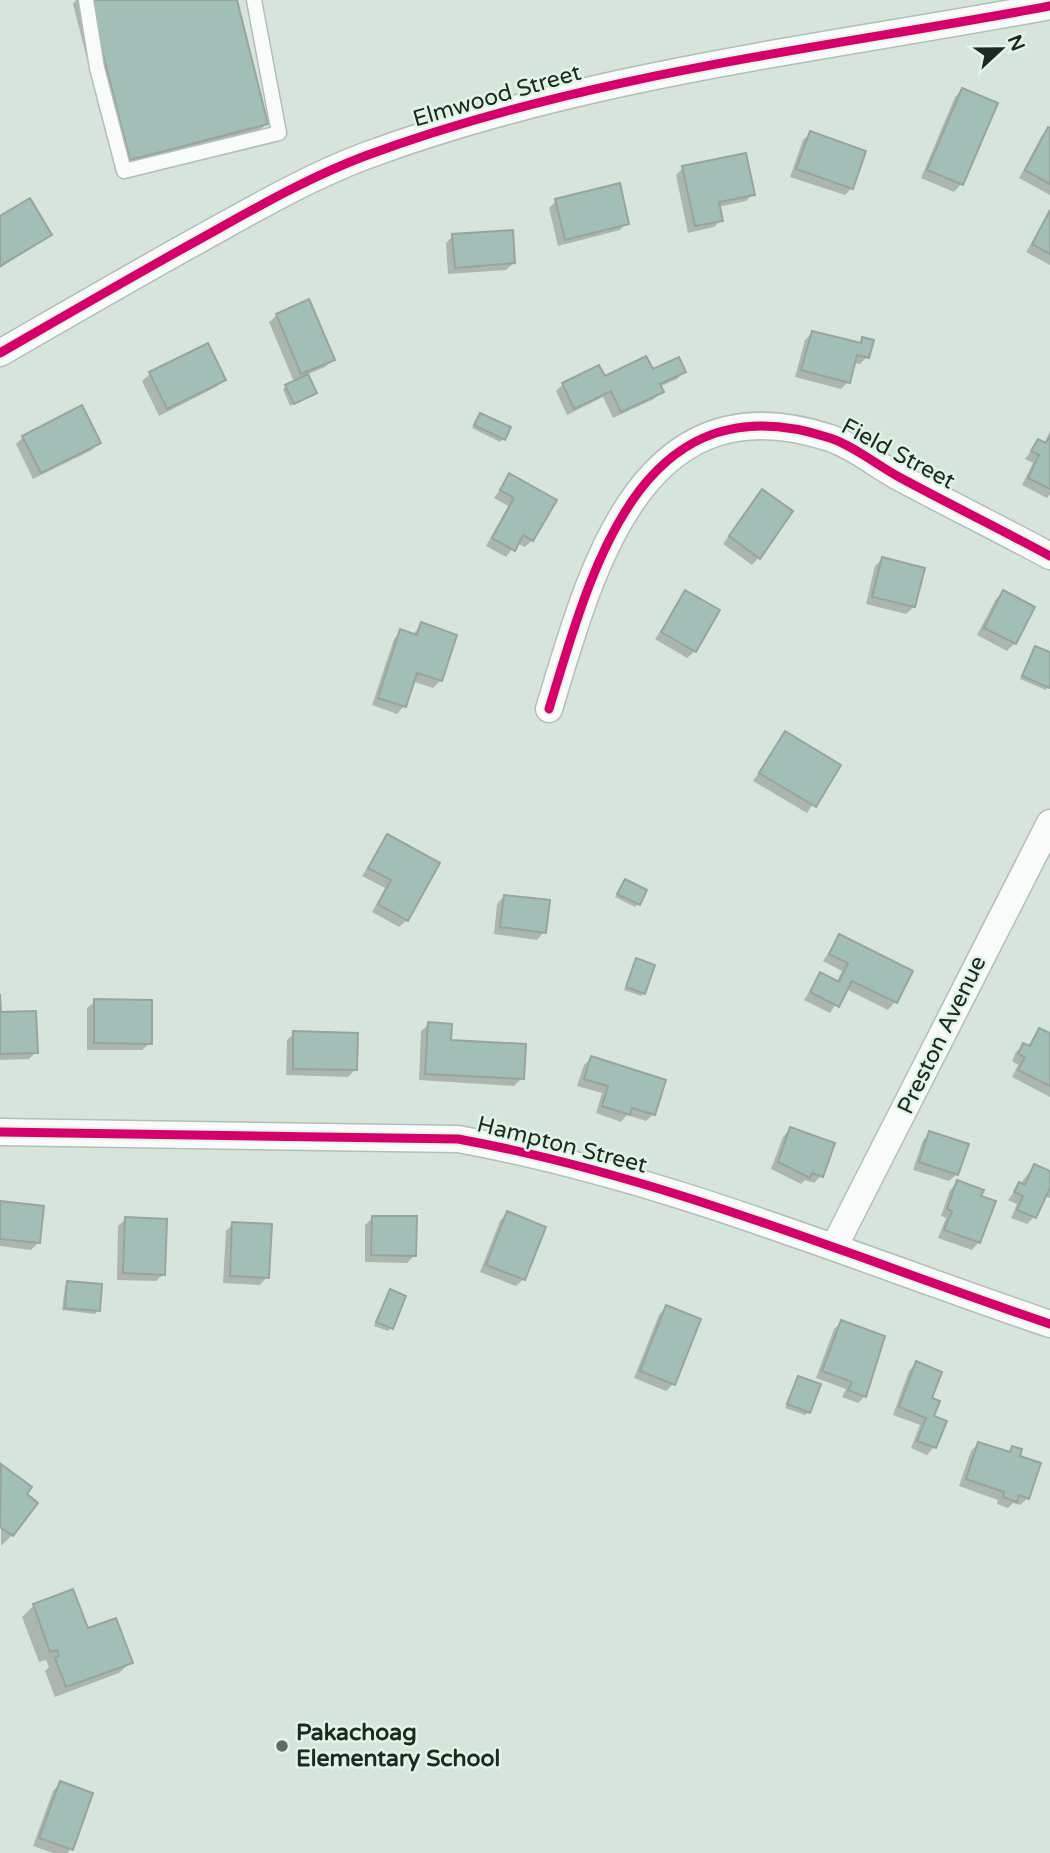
<svg xmlns="http://www.w3.org/2000/svg" width="1050" height="1853" font-family="'Varela Round',sans-serif">
<rect width="100%" height="100%" fill="#d7e4db"/>
<path fill="#0003" d="M 76,0 L 235,0 L 266,124 L 252,138 L 116,173 L 73,4 Z
M 962,90 L 996,104 L 961,184 L 954,192 L 921,178 L 955,97 Z
M 1048,129 L 1050,130 L 1050,195 L 1019,178 L 1041,137 Z
M 810,133 L 852,188 L 845,195 L 790,177 L 803,140 Z
M 683,168 L 753,194 L 746,201 L 718,207 L 721,220 L 714,227 L 688,233 L 676,175 Z
M 556,201 L 627,223 L 620,230 L 558,246 L 549,208 Z
M 1050,213 L 1050,265 L 1026,252 Z
M 0,218 L 49,235 L 0,268 Z
M 453,236 L 514,263 L 506,270 L 448,274 L 446,243 Z
M 277,315 L 333,360 L 325,367 L 306,375 L 314,393 L 290,406 L 283,389 L 294,382 L 269,322 Z
M 812,333 L 857,344 L 863,339 L 867,357 L 860,364 L 853,363 L 848,382 L 841,389 L 795,377 L 805,340 Z
M 207,346 L 224,380 L 216,387 L 159,416 L 142,381 L 150,374 Z
M 652,371 L 684,372 L 677,379 L 659,387 L 662,391 L 654,399 L 613,418 L 603,397 L 567,415 L 556,391 L 563,384 Z
M 480,415 L 503,439 L 500,442 L 472,428 Z
M 1050,431 L 1050,494 L 1047,498 L 1022,485 L 1033,463 L 1025,459 L 1038,441 L 1044,444 Z
M 23,437 L 99,442 L 92,450 L 33,479 L 16,444 Z
M 510,476 L 532,540 L 525,547 L 517,543 L 506,557 L 486,546 L 508,506 L 494,498 Z
M 762,491 L 759,557 L 752,565 L 723,544 Z
M 882,559 L 914,607 L 906,614 L 866,604 L 875,566 Z
M 1003,592 L 1033,608 L 1015,643 L 1007,651 L 977,635 L 996,599 Z
M 686,593 L 695,651 L 687,658 L 655,639 Z
M 421,624 L 441,680 L 433,688 L 412,681 L 404,706 L 397,714 L 372,705 L 394,639 L 401,631 L 413,635 Z
M 1035,648 L 1050,654 L 1050,685 L 1046,690 L 1020,679 Z
M 785,733 L 839,765 L 807,813 L 753,781 Z
M 387,836 L 407,920 L 399,927 L 372,912 L 385,888 L 362,876 Z
M 622,884 L 638,904 L 635,907 L 615,897 Z
M 504,896 L 544,932 L 537,940 L 494,934 L 497,904 Z
M 839,936 L 911,972 L 895,1002 L 888,1010 L 846,989 L 830,1013 L 804,1000 L 820,975 L 836,983 L 842,971 L 823,961 Z
M 637,960 L 644,993 L 641,996 L 624,990 Z
M 95,1001 L 150,1043 L 142,1050 L 87,1050 L 87,1008 Z
M 0,1014 L 36,1052 L 29,1059 L 0,1060 Z
M 429,1024 L 449,1042 L 522,1078 L 514,1086 L 419,1080 L 421,1031 Z
M 1039,1030 L 1050,1035 L 1050,1097 L 1012,1077 L 1018,1065 L 1012,1061 L 1016,1052 L 1024,1045 L 1027,1047 Z
M 294,1033 L 356,1069 L 348,1077 L 286,1075 L 287,1040 Z
M 591,1058 L 654,1114 L 646,1121 L 627,1115 L 621,1122 L 596,1113 L 602,1093 L 577,1086 L 584,1065 Z
M 790,1129 L 821,1176 L 814,1183 L 805,1180 L 801,1184 L 771,1169 L 783,1137 Z
M 930,1133 L 957,1174 L 949,1181 L 913,1170 L 923,1140 Z
M 1034,1166 L 1050,1173 L 1050,1198 L 1044,1196 L 1034,1217 L 1027,1224 L 1011,1218 L 1017,1204 L 1008,1200 Z
M 958,1182 L 979,1242 L 972,1250 L 938,1238 L 946,1218 L 941,1216 L 950,1190 Z
M 0,1203 L 39,1242 L 31,1250 L 0,1246 Z
M 507,1213 L 524,1279 L 516,1286 L 480,1272 L 500,1221 Z
M 372,1218 L 415,1255 L 407,1263 L 365,1262 L 365,1225 Z
M 126,1219 L 164,1274 L 156,1281 L 117,1280 L 118,1226 Z
M 233,1224 L 267,1277 L 260,1285 L 223,1283 L 226,1231 Z
M 68,1283 L 98,1310 L 95,1314 L 62,1310 L 65,1286 Z
M 390,1292 L 391,1328 L 388,1331 L 374,1326 Z
M 666,1307 L 673,1384 L 666,1391 L 634,1378 L 659,1315 Z
M 842,1322 L 865,1396 L 858,1403 L 842,1397 L 846,1389 L 816,1378 L 834,1329 Z
M 917,1363 L 930,1399 L 932,1417 L 944,1422 L 934,1447 L 927,1455 L 911,1448 L 920,1425 L 893,1415 L 909,1371 Z
M 799,1378 L 809,1412 L 805,1415 L 785,1408 Z
M 978,1444 L 1007,1453 L 1013,1448 L 1028,1498 L 1020,1505 L 1013,1503 L 1008,1508 L 997,1504 L 998,1500 L 959,1486 L 971,1451 Z
M 2,1466 L 24,1495 L 12,1535 L 1,1546 Z
M 72,1591 L 87,1630 L 131,1662 L 119,1673 L 55,1697 L 45,1671 L 49,1667 L 46,1660 L 39,1662 L 22,1617 L 33,1606 Z
M 60,1783 L 91,1794 L 68,1853 L 53,1853 L 33,1846 L 53,1791 Z"/>
<path fill="#a1bfb6" stroke="#99a49e" stroke-width="2" d="M 89,0 L 237,0 L 268,124 L 130,160 Z
M 962,88 L 998,103 L 963,185 L 927,170 Z
M 1048,127 L 1050,128 L 1050,184 L 1025,170 Z
M 810,131 L 866,151 L 853,189 L 796,169 Z
M 746,153 L 755,195 L 719,202 L 723,221 L 695,226 L 682,166 Z
M 620,183 L 629,224 L 565,240 L 555,199 Z
M 30,198 L 52,235 L 0,266 L 0,216 Z
M 1050,210 L 1050,254 L 1032,244 Z
M 513,230 L 515,263 L 455,268 L 452,234 Z
M 309,299 L 335,360 L 301,374 L 276,314 Z
M 812,331 L 861,343 L 862,337 L 874,340 L 869,358 L 857,355 L 850,383 L 801,370 Z
M 208,343 L 226,380 L 167,409 L 149,372 Z
M 646,356 L 653,369 L 679,357 L 686,372 L 660,384 L 664,392 L 621,412 L 611,391 L 574,409 L 562,383 L 599,365 L 605,376 Z
M 308,374 L 317,393 L 294,404 L 285,385 Z
M 82,405 L 101,443 L 41,473 L 22,436 Z
M 480,413 L 511,427 L 505,440 L 474,425 Z
M 1050,436 L 1050,489 L 1028,478 L 1039,455 L 1031,451 L 1038,439 L 1046,443 Z
M 509,473 L 557,500 L 533,541 L 523,535 L 515,551 L 492,538 L 514,498 L 500,490 Z
M 762,489 L 793,511 L 760,559 L 729,536 Z
M 882,557 L 925,568 L 915,607 L 872,597 Z
M 685,590 L 720,610 L 696,652 L 661,632 Z
M 1003,590 L 1035,607 L 1016,644 L 984,628 Z
M 421,622 L 457,635 L 442,681 L 417,673 L 406,707 L 378,698 L 400,629 L 417,635 Z
M 1035,646 L 1050,652 L 1050,688 L 1022,676 Z
M 785,731 L 841,765 L 816,807 L 759,773 Z
M 387,834 L 440,863 L 408,921 L 378,904 L 391,880 L 368,868 Z
M 625,879 L 647,890 L 640,905 L 617,894 Z
M 504,895 L 550,900 L 546,933 L 500,927 Z
M 839,934 L 913,971 L 897,1003 L 852,981 L 839,1007 L 810,992 L 820,972 L 839,982 L 848,963 L 829,954 Z
M 636,958 L 655,965 L 645,994 L 626,987 Z
M 0,994 L 1,1012 L 36,1011 L 38,1053 L 0,1054 Z
M 94,999 L 152,1000 L 152,1044 L 94,1043 Z
M 428,1022 L 452,1024 L 451,1040 L 526,1044 L 524,1079 L 425,1074 Z
M 1039,1028 L 1050,1033 L 1050,1086 L 1018,1070 L 1025,1057 L 1018,1054 L 1023,1043 L 1030,1046 Z
M 293,1031 L 358,1033 L 357,1070 L 293,1069 Z
M 591,1056 L 666,1080 L 655,1115 L 632,1108 L 630,1115 L 602,1106 L 608,1086 L 584,1079 Z
M 790,1127 L 835,1143 L 823,1177 L 812,1173 L 810,1178 L 778,1162 Z
M 929,1131 L 969,1144 L 958,1175 L 919,1162 Z
M 1034,1164 L 1050,1171 L 1050,1188 L 1036,1218 L 1017,1210 L 1023,1196 L 1014,1192 L 1019,1182 L 1025,1185 Z
M 957,1180 L 984,1190 L 981,1196 L 996,1201 L 980,1243 L 944,1230 L 952,1211 L 947,1209 Z
M 0,1201 L 44,1206 L 40,1243 L 0,1239 Z
M 507,1211 L 546,1227 L 525,1280 L 486,1265 Z
M 372,1216 L 417,1216 L 416,1256 L 371,1255 Z
M 125,1217 L 167,1219 L 165,1275 L 123,1273 Z
M 232,1222 L 272,1224 L 269,1278 L 230,1276 Z
M 67,1281 L 102,1284 L 100,1311 L 65,1308 Z
M 390,1289 L 406,1296 L 393,1329 L 376,1322 Z
M 666,1305 L 701,1319 L 675,1385 L 640,1371 Z
M 841,1320 L 885,1336 L 866,1397 L 848,1390 L 852,1382 L 822,1371 Z
M 916,1361 L 942,1372 L 932,1398 L 940,1401 L 934,1416 L 947,1421 L 936,1448 L 917,1441 L 926,1418 L 899,1407 Z
M 798,1376 L 821,1384 L 810,1413 L 787,1404 Z
M 978,1442 L 1010,1452 L 1012,1446 L 1022,1449 L 1020,1456 L 1041,1463 L 1029,1499 L 1019,1495 L 1017,1502 L 1003,1497 L 1004,1492 L 966,1479 Z
M 1,1464 L 32,1487 L 27,1494 L 38,1503 L 13,1536 L 0,1527 Z
M 73,1589 L 88,1628 L 116,1618 L 133,1663 L 66,1687 L 55,1658 L 59,1656 L 57,1650 L 50,1652 L 33,1604 Z
M 60,1781 L 93,1793 L 73,1850 L 39,1838 Z"/>
<g fill="none" stroke-linecap="round" stroke-linejoin="round">
<defs>
<path id="lane" d="M 86,0 L 97,68 L 124,171 L 279,133 L 254,0"/>
<path id="street" d="M 0,353 C 66,315 133,276 200,239 C 254,209 307,178 365,156 C 586,74 820,49 1050,6
M 549,709 C 591,571 640,375 830,438 C 854,446 877,465 899,477 C 949,504 1000,529 1050,556
M 0,1132 L 458,1139 C 662,1176 855,1258 1050,1324
M 834,1247 L 1050,823"/>
</defs>
<use href="#lane" stroke="#b3beb7" stroke-width="17"/>
<use href="#street" stroke="#b3beb7" stroke-width="29"/>
<use href="#lane" stroke="#f9fbfa" stroke-width="14"/>
<use href="#street" stroke="#f9fbfa" stroke-width="26"/>
<defs>
<path id="cycleway" d="M 0,353 C 66,315 133,276 200,239 C 254,209 307,178 365,156 C 586,74 820,49 1050,6
M 549,709 C 591,571 640,375 830,438 C 854,446 877,465 899,477 C 949,504 1000,529 1050,556
M 0,1132 L 458,1139 C 662,1176 855,1258 1050,1324"/>
</defs>
<use href="#cycleway" stroke="#dff6e6" stroke-width="13"/>
<use href="#cycleway" stroke="#d6006c" stroke-width="9"/>
</g>
<circle fill="#606a63" stroke="#dff6e6" stroke-width="2.5" cx="282" cy="1746" r="7"/>
<g text-anchor="middle" dominant-baseline="central" stroke-width="5" stroke-linejoin="round" paint-order="stroke">
<g font-size="23" fill="#202822" stroke="#dff6e6">
<text transform="translate(497 96) rotate(-16)">Elmwood Street</text>
<text transform="translate(898 454) rotate(28)">Field Street</text>
<text transform="translate(942 1035) rotate(-64)">Preston Avenue</text>
<text transform="translate(562 1145) rotate(14)">Hampton Street</text>
</g>
<g font-size="23" font-weight="bold" fill="#202822" stroke="#dff6e6" text-anchor="start">
<text x="296" y="1733">Pakachoag<tspan x="296" dy="26">Elementary School</tspan></text>
</g>
</g>
<g transform="translate(1001 49) rotate(68)" stroke="#dff6e6" stroke-width="5" paint-order="stroke">
<path d="M0-5L12 26L0 18L-12 26Z" fill="#202822"/>
<text y="-10" font-size="19" font-weight="bold" text-anchor="middle" fill="#202822">N</text>
</g>
</svg>
